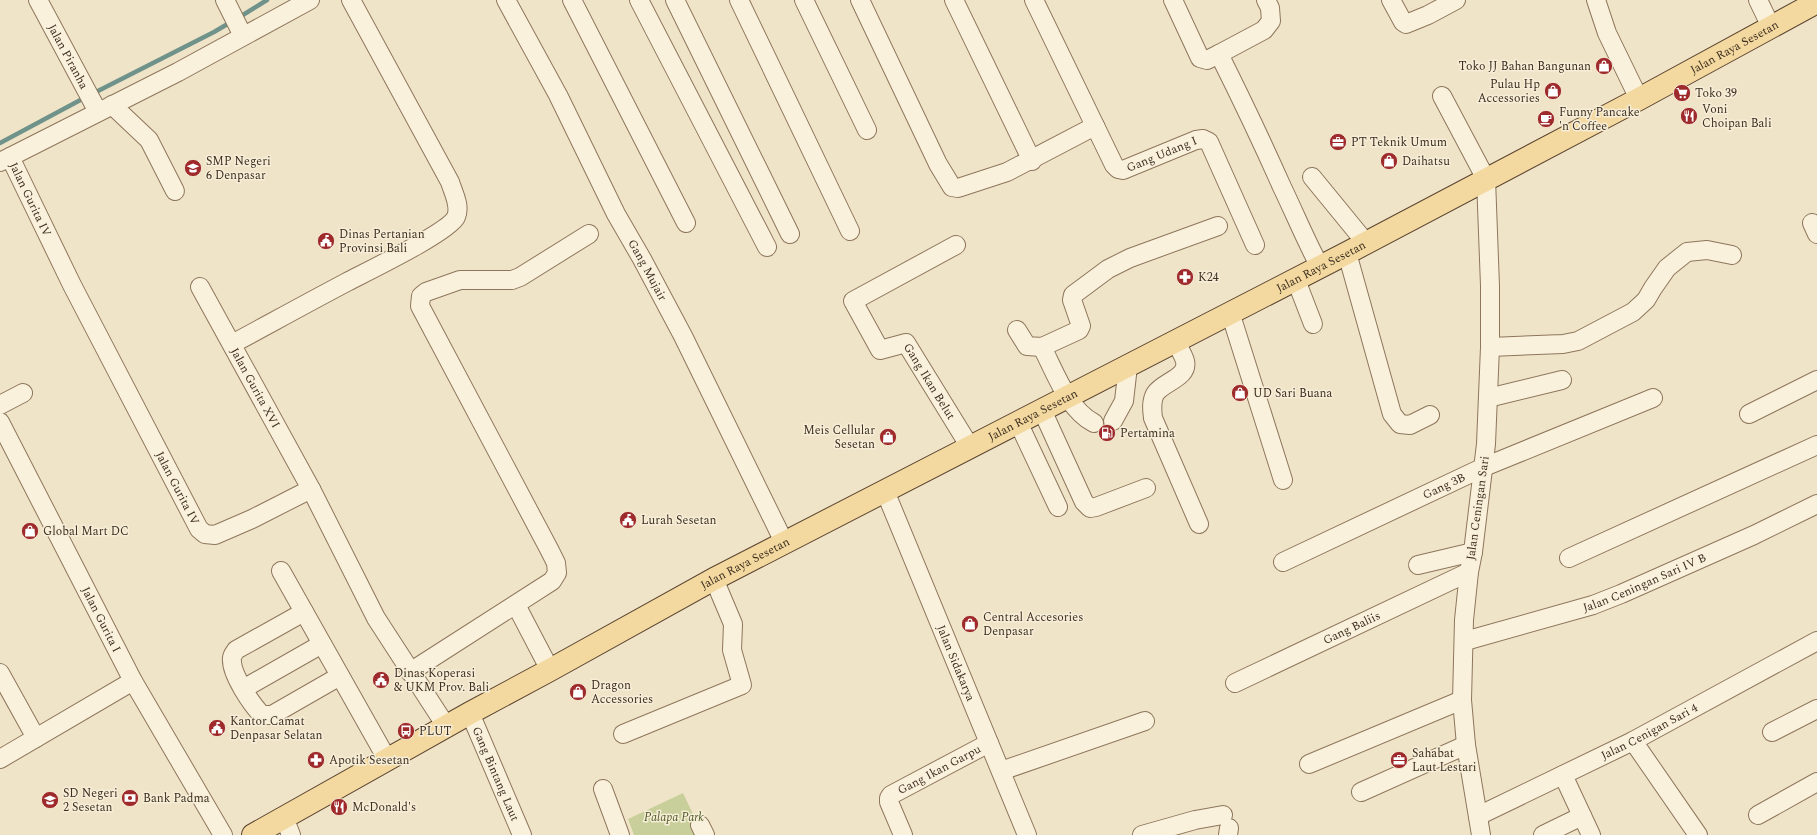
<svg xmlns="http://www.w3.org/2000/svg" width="1817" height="835" font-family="Spectral,serif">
<rect width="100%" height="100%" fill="#f0e4c8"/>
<path fill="#c9cf9b" d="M 683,793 L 703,835 L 634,835 L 628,819 Z"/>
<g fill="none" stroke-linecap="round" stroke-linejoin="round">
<path stroke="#6f938a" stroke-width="4.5" d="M 238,18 L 267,0
M 92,94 L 214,32 L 231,22
M 0,143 L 86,97"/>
<defs>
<g id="minor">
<path id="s1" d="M 38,0 L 98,112"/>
<path d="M 225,0 L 243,36"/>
<path id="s2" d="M 506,0 L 558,95 L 616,214 L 642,259 L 683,336 L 784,542"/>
<path d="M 572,0 L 686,223"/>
<path d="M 639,0 L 767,247"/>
<path d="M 675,0 L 790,234"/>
<path d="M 739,0 L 850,231"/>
<path d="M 804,0 L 867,130"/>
<path d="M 860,0 L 938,164 L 952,187 L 958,188 L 1007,172 L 1095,126"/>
<path d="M 954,0 L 1032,161"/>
<path id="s3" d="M 1034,0 L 1114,165 L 1118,169 L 1123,170 L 1196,140 L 1203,139 L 1209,142 L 1255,245"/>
<path d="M 1173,0 L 1200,58 L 1207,60 L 1219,54"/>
<path d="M 1266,0 L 1270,8 L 1271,21 L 1264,30 L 1219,54 C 1241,98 1262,142 1282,187 C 1295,214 1306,241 1320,267"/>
<path d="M 1391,0 L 1403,22 L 1406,24 L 1428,15 L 1456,0"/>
<path d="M 1596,0 L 1607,33 L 1639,99"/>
<path d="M 1758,0 L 1771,27"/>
<path d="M 1442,96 L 1486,179 L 1490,286 L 1490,347 L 1486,444 L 1473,552 L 1469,572 L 1464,620 L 1462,700 L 1466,745 L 1481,835"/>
<path d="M 112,105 L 149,140 L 175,191"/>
<path id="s4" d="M 10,157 L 72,285 L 199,529 L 205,534 L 215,535 L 252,519 L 311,489"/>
<path d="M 0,162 L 178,72 L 310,0"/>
<path d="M 1312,177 L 1366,243"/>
<path d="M 1812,223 L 1817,234"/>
<path id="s5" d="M 956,245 L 853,301 L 880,350 L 906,343 L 970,447"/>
<path d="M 1347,253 L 1392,414 L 1400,424 L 1410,425 L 1430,415"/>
<path d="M 1296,280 L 1313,324"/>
<path id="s6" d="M 200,287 L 311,489 L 376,618 L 446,726"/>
<path d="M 1230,312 L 1283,480"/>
<path d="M 1017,330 L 1027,346 L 1042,347"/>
<path d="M 1175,341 C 1178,347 1183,354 1185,361 C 1189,378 1162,382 1155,394 C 1151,402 1152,410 1153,418 L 1199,524"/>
<path d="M 232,344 C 271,323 309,302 347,282 C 366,272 449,232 456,217 C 461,206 453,192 450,182 L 351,0"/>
<path d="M 1490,347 L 1563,344 L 1578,341 L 1633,312 L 1646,300 L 1653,288 L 1667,268 L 1687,252 L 1707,250 L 1732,255"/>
<path d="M 1488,398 L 1562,380"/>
<path d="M 0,405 L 23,393"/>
<path d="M 1042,410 L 1084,502 L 1090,508 L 1096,507 L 1146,488"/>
<path d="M 1749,414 L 1817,380"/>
<path d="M 1113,421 L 1124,401 L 1128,366"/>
<path id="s7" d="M 0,422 L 133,681 L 223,835"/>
<path d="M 1018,422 L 1058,507"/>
<path d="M 1094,423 C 1068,410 1055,372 1042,347 L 1079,330 L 1081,326 L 1072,300 L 1073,295 L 1108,269 L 1130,258 L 1218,226"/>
<path id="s8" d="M 885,491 L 1027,835"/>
<path d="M 1569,558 L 1817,445"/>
<path id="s9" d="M 1283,562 L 1484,467 L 1653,398"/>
<path d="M 1418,565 L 1473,552"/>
<path d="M 281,571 L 387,759"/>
<path d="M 516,605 L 550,670"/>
<path d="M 304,612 L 236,650 C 235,652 232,655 232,658 C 230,673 252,705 262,715 L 272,715 L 340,676"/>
<path id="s10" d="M 1465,641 L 1593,605 L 1621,594 L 1754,535 L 1817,504"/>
<path d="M 410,672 L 552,581 L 557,573 L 556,563 L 549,549 L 420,306 L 421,296 L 426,292 L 460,280 L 512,280 L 520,277 L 589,234"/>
<path d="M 0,673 L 36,738"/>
<path id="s11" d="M 1235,683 L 1469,572"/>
<path d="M 243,689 L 322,644"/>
<path id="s12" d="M 470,713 L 522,835"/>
<path d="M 1772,732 L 1817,709"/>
<path d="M 623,734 L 742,685 L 732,650 L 733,624 L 714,579"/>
<path d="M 1633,741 L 1698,835"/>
<path d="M 0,759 L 133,681"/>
<path d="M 1309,764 L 1462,700"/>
<path d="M 1001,771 L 1145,721"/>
<path d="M 1563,775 L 1591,835"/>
<path d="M 603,789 L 620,835"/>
<path d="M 1361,792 L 1466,745"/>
<path d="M 1758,815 L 1817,782"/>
<path id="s13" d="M 1478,816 L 1633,741 L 1817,641"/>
<path d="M 284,817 L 291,835"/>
<path d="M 700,825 L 705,835"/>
<path id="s14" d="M 903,835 L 889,802 L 889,798 L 891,795 L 989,743"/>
<path d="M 1142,835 L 1195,820 L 1223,815"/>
<path d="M 1228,835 L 1229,828"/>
<path d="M 1543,835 L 1582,816"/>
</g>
<g id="major">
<path id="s15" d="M 253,835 L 470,713 L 550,670 L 714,579 L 1347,253 L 1639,99 L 1817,2"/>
</g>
</defs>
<use href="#minor" stroke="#8d765c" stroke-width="20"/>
<use href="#major" stroke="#5b4430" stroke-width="24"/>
<use href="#minor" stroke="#faf1dc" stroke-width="18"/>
<use href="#major" stroke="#f3d9a0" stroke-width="22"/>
</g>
<defs>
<symbol id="shop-disc" viewBox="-11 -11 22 22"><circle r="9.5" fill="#9e2a2b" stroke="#f7eed8"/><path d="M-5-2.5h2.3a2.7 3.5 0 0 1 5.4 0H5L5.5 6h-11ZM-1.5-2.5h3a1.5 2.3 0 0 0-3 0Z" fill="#fff"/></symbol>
<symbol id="supermarket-disc" viewBox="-11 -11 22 22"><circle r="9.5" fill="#9e2a2b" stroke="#f7eed8"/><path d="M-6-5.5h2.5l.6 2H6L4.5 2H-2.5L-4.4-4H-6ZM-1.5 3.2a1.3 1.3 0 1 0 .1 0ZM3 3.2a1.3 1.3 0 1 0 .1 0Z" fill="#fff"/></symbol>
<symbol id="restaurant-disc" viewBox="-11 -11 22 22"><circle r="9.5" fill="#9e2a2b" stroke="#f7eed8"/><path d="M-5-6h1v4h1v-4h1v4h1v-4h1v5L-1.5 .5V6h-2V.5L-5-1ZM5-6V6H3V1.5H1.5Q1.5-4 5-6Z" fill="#fff"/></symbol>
<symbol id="cafe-disc" viewBox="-11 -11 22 22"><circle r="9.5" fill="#9e2a2b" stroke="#f7eed8"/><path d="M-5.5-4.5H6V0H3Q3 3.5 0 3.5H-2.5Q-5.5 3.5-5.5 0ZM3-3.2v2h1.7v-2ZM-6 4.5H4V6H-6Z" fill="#fff"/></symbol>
<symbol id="office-disc" viewBox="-11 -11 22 22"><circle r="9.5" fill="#9e2a2b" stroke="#f7eed8"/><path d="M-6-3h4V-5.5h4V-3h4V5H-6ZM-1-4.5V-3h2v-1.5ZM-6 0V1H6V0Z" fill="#fff"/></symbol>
<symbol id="school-disc" viewBox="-11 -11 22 22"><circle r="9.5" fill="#9e2a2b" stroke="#f7eed8"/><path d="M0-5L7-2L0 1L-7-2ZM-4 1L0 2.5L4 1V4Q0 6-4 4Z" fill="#fff"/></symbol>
<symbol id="civic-disc" viewBox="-11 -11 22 22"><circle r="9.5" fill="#9e2a2b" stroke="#f7eed8"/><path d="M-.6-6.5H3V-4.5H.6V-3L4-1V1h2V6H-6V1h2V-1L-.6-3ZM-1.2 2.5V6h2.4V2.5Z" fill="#fff"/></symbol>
<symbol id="pharmacy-disc" viewBox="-11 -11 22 22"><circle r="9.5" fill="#9e2a2b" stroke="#f7eed8"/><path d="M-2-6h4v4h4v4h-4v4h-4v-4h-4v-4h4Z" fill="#fff"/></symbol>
<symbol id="fuel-disc" viewBox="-11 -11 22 22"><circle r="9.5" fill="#9e2a2b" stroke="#f7eed8"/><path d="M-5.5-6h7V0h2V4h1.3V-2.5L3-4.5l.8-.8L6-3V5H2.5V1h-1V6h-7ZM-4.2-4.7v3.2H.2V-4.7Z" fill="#fff"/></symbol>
<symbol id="bus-disc" viewBox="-11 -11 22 22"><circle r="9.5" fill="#9e2a2b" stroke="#f7eed8"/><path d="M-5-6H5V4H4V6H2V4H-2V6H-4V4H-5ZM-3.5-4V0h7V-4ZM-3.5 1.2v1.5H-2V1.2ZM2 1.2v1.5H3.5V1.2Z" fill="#fff"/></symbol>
<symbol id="bank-disc" viewBox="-11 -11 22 22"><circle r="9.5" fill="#9e2a2b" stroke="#f7eed8"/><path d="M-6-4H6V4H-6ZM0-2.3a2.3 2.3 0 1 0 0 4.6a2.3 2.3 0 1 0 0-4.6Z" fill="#fff"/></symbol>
</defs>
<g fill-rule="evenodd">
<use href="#shop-disc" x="1594" y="56" width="20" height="20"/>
<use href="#shop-disc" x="1543" y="81" width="20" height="20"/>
<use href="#supermarket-disc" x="1672" y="83" width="20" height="20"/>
<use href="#restaurant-disc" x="1679" y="106" width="20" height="20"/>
<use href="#cafe-disc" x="1536" y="109" width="20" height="20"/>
<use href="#office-disc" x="1328" y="132" width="20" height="20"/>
<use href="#shop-disc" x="1379" y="151" width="20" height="20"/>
<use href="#school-disc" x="183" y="158" width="20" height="20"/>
<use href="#civic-disc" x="316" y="231" width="20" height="20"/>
<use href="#pharmacy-disc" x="1175" y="267" width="20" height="20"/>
<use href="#shop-disc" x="1230" y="383" width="20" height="20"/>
<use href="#fuel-disc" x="1097" y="423" width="20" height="20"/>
<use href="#shop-disc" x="878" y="427" width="20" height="20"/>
<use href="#civic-disc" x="618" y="510" width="20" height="20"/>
<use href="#shop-disc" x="20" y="521" width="20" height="20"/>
<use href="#shop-disc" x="960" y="614" width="20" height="20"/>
<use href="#civic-disc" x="371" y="670" width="20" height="20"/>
<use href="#shop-disc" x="568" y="682" width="20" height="20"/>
<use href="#civic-disc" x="207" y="718" width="20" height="20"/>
<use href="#bus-disc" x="396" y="721" width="20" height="20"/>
<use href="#pharmacy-disc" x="306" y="750" width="20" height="20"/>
<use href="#office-disc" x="1389" y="750" width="20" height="20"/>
<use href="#bank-disc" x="120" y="788" width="20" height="20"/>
<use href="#school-disc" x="40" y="790" width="20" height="20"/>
<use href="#restaurant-disc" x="329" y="797" width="20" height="20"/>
</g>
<g text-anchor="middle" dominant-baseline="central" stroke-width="3" stroke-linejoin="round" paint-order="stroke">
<g font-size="12" fill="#3d2e20" stroke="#f7eed8">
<text stroke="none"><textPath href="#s15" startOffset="1678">Jalan Raya Sesetan</textPath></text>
<text stroke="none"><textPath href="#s1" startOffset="64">Jalan Piranha</textPath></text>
<text stroke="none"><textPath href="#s3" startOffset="236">Gang Udang I</textPath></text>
<text stroke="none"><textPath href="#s4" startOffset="47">Jalan Gurita IV</textPath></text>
<text stroke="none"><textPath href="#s15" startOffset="1210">Jalan Raya Sesetan</textPath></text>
<text stroke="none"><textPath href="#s2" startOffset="305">Gang Mujair</textPath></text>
<text stroke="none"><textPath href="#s5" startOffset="245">Gang Ikan Belut</textPath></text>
<text stroke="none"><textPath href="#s6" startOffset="115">Jalan Gurita XVI</textPath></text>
<text stroke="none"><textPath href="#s15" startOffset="886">Jalan Raya Sesetan</textPath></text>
<text stroke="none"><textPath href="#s9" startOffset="178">Gang 3B</textPath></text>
<text stroke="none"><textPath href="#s4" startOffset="371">Jalan Gurita IV</textPath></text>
<text transform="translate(1478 508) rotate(-82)">Jalan Ceningan Sari</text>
<text stroke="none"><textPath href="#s15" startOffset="562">Jalan Raya Sesetan</textPath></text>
<text stroke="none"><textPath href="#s10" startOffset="189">Jalan Ceningan Sari IV B</textPath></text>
<text stroke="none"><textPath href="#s7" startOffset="222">Jalan Gurita I</textPath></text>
<text stroke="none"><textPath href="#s11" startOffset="129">Gang Baliis</textPath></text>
<text stroke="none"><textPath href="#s8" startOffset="186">Jalan Sidakarya</textPath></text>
<text stroke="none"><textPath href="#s13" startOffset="191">Jalan Cenigan Sari 4</textPath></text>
<text stroke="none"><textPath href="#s14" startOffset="98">Gang Ikan Garpu</textPath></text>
<text stroke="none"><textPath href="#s12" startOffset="66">Gang Bintang Laut</textPath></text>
</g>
<g font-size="12" fill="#3d2e20" stroke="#f7eed8" text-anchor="start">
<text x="1591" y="66" text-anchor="end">Toko JJ Bahan Bangunan</text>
<text x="1540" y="84" text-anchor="end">Pulau Hp<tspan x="1540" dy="14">Accessories</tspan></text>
<text x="1695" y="93">Toko 39</text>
<text x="1702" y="109">Voni<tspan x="1702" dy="14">Choipan Bali</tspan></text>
<text x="1559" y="112">Funny Pancake<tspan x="1559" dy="14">'n Coffee</tspan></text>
<text x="1351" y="142">PT Teknik Umum</text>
<text x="206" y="161">SMP Negeri<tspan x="206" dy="14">6 Denpasar</tspan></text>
<text x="1402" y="161">Daihatsu</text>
<text x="339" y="234">Dinas Pertanian<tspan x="339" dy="14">Provinsi Bali</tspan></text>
<text x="1198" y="277">K24</text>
<text x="1253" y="393">UD Sari Buana</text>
<text x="875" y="430" text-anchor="end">Meis Cellular<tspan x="875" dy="14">Sesetan</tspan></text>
<text x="1120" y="433">Pertamina</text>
<text x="641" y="520">Lurah Sesetan</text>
<text x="43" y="531">Global Mart DC</text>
<text x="983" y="617">Central Accesories<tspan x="983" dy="14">Denpasar</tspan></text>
<text x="394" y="673">Dinas Koperasi<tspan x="394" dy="14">&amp; UKM Prov. Bali</tspan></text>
<text x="591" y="685">Dragon<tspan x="591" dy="14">Accessories</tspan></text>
<text x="230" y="721">Kantor Camat<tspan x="230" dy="14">Denpasar Selatan</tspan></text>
<text x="419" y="731">PLUT</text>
<text x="1412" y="753">Sahabat<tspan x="1412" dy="14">Laut Lestari</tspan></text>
<text x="329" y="760">Apotik Sesetan</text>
<text x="63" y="793">SD Negeri<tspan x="63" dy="14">2 Sesetan</tspan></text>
<text x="143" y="798">Bank Padma</text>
<text x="352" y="807">McDonald's</text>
</g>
<g font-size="12" font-style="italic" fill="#4d5a26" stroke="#f7eed8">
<text x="674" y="817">Palapa Park</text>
</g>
</g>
</svg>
